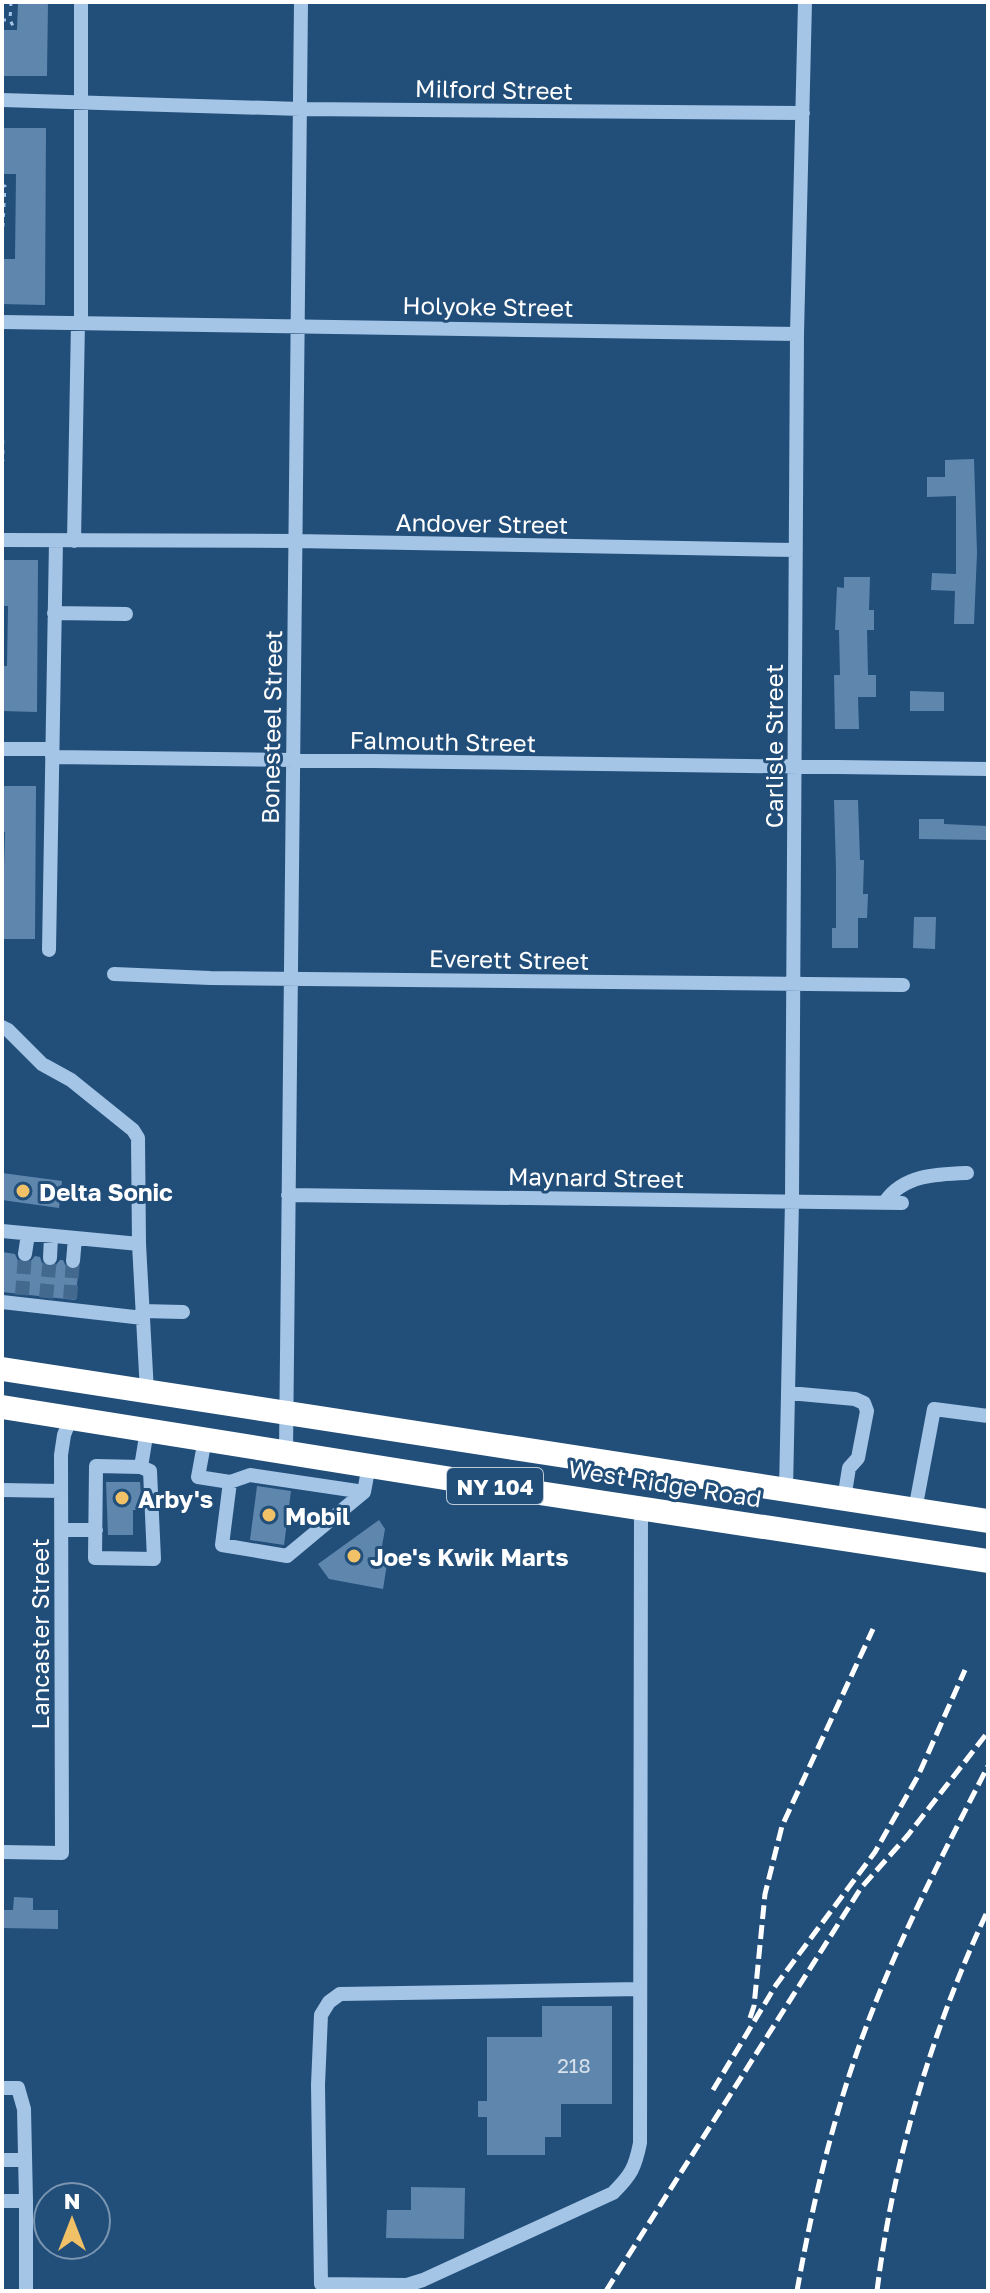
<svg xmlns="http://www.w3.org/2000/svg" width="990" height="2293" font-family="'Golos Text',sans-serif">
<rect width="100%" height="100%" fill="#224e7a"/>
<path fill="#5f87ae" d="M 18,2 L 48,2 L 47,76 L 2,76 L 2,30 L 17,30 Z
M 2,128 L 46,128 L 45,305 L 2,304 L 2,259 L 15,259 L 16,174 L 2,174 Z
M 974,459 L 977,553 L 974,624 L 954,624 L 955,591 L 931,590 L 932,573 L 956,574 L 956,496 L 927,497 L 927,477 L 945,477 L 945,460 Z
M 2,560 L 38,560 L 37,712 L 2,711 L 2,666 L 7,666 L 8,606 L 2,606 Z
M 844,577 L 870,577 L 869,610 L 874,610 L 874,630 L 867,630 L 868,675 L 876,675 L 876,697 L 858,697 L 859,729 L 835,729 L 834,675 L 840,675 L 839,630 L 835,630 L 837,587 L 844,588 Z
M 910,691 L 944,692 L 944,711 L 910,711 Z
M 2,786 L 36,786 L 35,939 L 2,939 L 5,832 L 2,832 Z
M 834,800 L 858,800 L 860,860 L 864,860 L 863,894 L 868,894 L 867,918 L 858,918 L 858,948 L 832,948 L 832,928 L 836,928 L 836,869 Z
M 919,819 L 944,819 L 944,824 L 988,826 L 988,840 L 919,839 Z
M 914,917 L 936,917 L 935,949 L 913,948 Z
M 2,1173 L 62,1181 L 59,1208 L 2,1200 Z
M 2,1252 L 15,1254 L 18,1261 L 23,1264 L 29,1263 L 35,1256 L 40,1257 L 42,1263 L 49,1268 L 55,1266 L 60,1260 L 63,1260 L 68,1270 L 79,1268 L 75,1300 L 2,1292 Z
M 106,1482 L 140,1482 L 142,1510 L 133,1510 L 133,1535 L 108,1535 Z
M 257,1486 L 291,1491 L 284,1545 L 250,1540 Z
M 379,1520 L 385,1529 L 379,1563 L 387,1564 L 383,1589 L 329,1579 L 318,1564 Z
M 14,1897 L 33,1898 L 33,1910 L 58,1910 L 58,1929 L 2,1928 L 2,1910 L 13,1910 Z
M 542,2006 L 612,2006 L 612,2104 L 561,2104 L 561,2137 L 545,2137 L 545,2155 L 487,2155 L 487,2117 L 478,2117 L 478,2101 L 487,2101 L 487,2037 L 542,2037 Z
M 411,2187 L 465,2188 L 464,2239 L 386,2238 L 387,2210 L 411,2210 Z"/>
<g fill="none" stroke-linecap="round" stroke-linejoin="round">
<path stroke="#43698e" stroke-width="14" stroke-dasharray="14 7" stroke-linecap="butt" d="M 22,1295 L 25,1254
M 46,1298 L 50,1258
M 70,1299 L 73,1261"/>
<path stroke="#a4c5e5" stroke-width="3" stroke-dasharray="4 6" stroke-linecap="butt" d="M 11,2 L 10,20 L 14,28
M 2,20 L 10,20
M 2,186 L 5,186 L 2,245
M 2,400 L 3,461"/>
<path stroke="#a4c5e5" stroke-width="14" d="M 81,2 L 81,322
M 2,100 L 300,109 L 803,113
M 2,322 L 797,334
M 2,540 L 295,541 L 796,550
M 74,541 L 78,322
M 54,613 L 126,614
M 2,749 L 52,749
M 52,757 L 988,769
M 49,950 L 56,541
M 114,974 L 210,978 L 903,985
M 2,1027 L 8,1030 L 42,1064 L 71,1080 L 133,1130 L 138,1138 L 139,1244
M 288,1195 L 902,1203
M 885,1202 C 903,1175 936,1174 967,1173
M 2,1231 L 139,1244 L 147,1392
M 25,1254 L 28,1234
M 50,1258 L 51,1236
M 73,1261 L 75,1238
M 2,1302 L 143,1318
M 142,1311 L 183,1312
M 789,1393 L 855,1399 L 864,1403 L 867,1411 L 858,1458 L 849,1468 L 844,1499
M 205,1439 L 198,1477 L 230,1482 L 222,1545 L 287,1556 L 364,1492 L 369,1465
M 286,1452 L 301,2
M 96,1466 L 141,1467 L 150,1471 L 154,1559 L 95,1558 Z
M 141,1467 L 147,1430
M 230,1482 L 250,1475 L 364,1492
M 2,1490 L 61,1491
M 786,1490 L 792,1201 L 797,334 L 805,2
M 915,1510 L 934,1409 L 988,1416
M 61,1530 L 96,1530
M 2,1852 L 62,1853 L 61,1455 L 64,1435 L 71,1417
M 640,1989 L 340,1994 L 329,2002 L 321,2015 L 318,2085 L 321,2284 L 407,2285 L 423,2280 L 613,2193 C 631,2175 635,2168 640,2143 L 641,1508
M 2,2088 L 18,2088 L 24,2109 L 26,2201
M 2,2160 L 25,2160
M 2,2201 L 26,2201 L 26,2291"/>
<path stroke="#fff" stroke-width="24" d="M 2,1369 L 988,1521
M 2,1407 L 533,1492 L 988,1561"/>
<path stroke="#fff" stroke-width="5" stroke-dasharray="14 6" stroke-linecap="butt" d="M 750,2018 L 754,2006 L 765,1894 L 782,1826 L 873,1629
M 713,2090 L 776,1985 L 875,1852 L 918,1776 L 965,1670
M 606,2291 L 861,1888 L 908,1835 L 988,1732
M 797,2291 C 814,2195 837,2100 873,2009 C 906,1925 947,1846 988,1766
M 877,2291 C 893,2161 932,2029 988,1910"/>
</g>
<g fill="#f0c167" stroke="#224e7a" stroke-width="3">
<circle cx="23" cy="1191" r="8"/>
<circle cx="122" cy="1498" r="8"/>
<circle cx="269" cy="1515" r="8"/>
<circle cx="354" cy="1556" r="8"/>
</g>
<g text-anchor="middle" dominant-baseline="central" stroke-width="6" stroke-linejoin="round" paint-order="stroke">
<g font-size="20" fill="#d7e1eb">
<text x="574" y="2065">218</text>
</g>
<rect fill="#224e7a" stroke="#bdcad7" stroke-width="2" x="447" y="1468" width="96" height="36" rx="6"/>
<g font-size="22" font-weight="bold" fill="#fff">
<text x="495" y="1486">NY 104</text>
</g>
<g font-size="24" fill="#fff" stroke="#224e7a">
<text transform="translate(494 89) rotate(1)">Milford Street</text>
<text transform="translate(488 306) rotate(1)">Holyoke Street</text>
<text transform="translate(482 523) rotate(1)">Andover Street</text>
<text transform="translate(271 727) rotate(-89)">Bonesteel Street</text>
<text transform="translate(443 741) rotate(1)">Falmouth Street</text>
<text transform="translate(773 746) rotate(-90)">Carlisle Street</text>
<text transform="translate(509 959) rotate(1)">Everett Street</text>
<text transform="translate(596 1177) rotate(1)">Maynard Street</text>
<text transform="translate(665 1483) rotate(9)">West Ridge Road</text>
<text transform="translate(39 1634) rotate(-90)">Lancaster Street</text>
</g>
<g font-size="24" font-weight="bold" fill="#fff" stroke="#224e7a" text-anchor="start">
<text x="39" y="1191">Delta Sonic</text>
<text x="138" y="1498">Arby's</text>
<text x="285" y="1515">Mobil</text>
<text x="370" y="1556">Joe's Kwik Marts</text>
</g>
</g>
<rect width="990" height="2293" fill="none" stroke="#ffffff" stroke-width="8"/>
<g transform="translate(72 2221)"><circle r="38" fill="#224e7a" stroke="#7a95af" stroke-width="2"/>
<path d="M0-6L14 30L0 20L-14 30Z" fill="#f0c167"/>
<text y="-12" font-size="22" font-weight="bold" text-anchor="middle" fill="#ffffff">N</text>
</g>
</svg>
